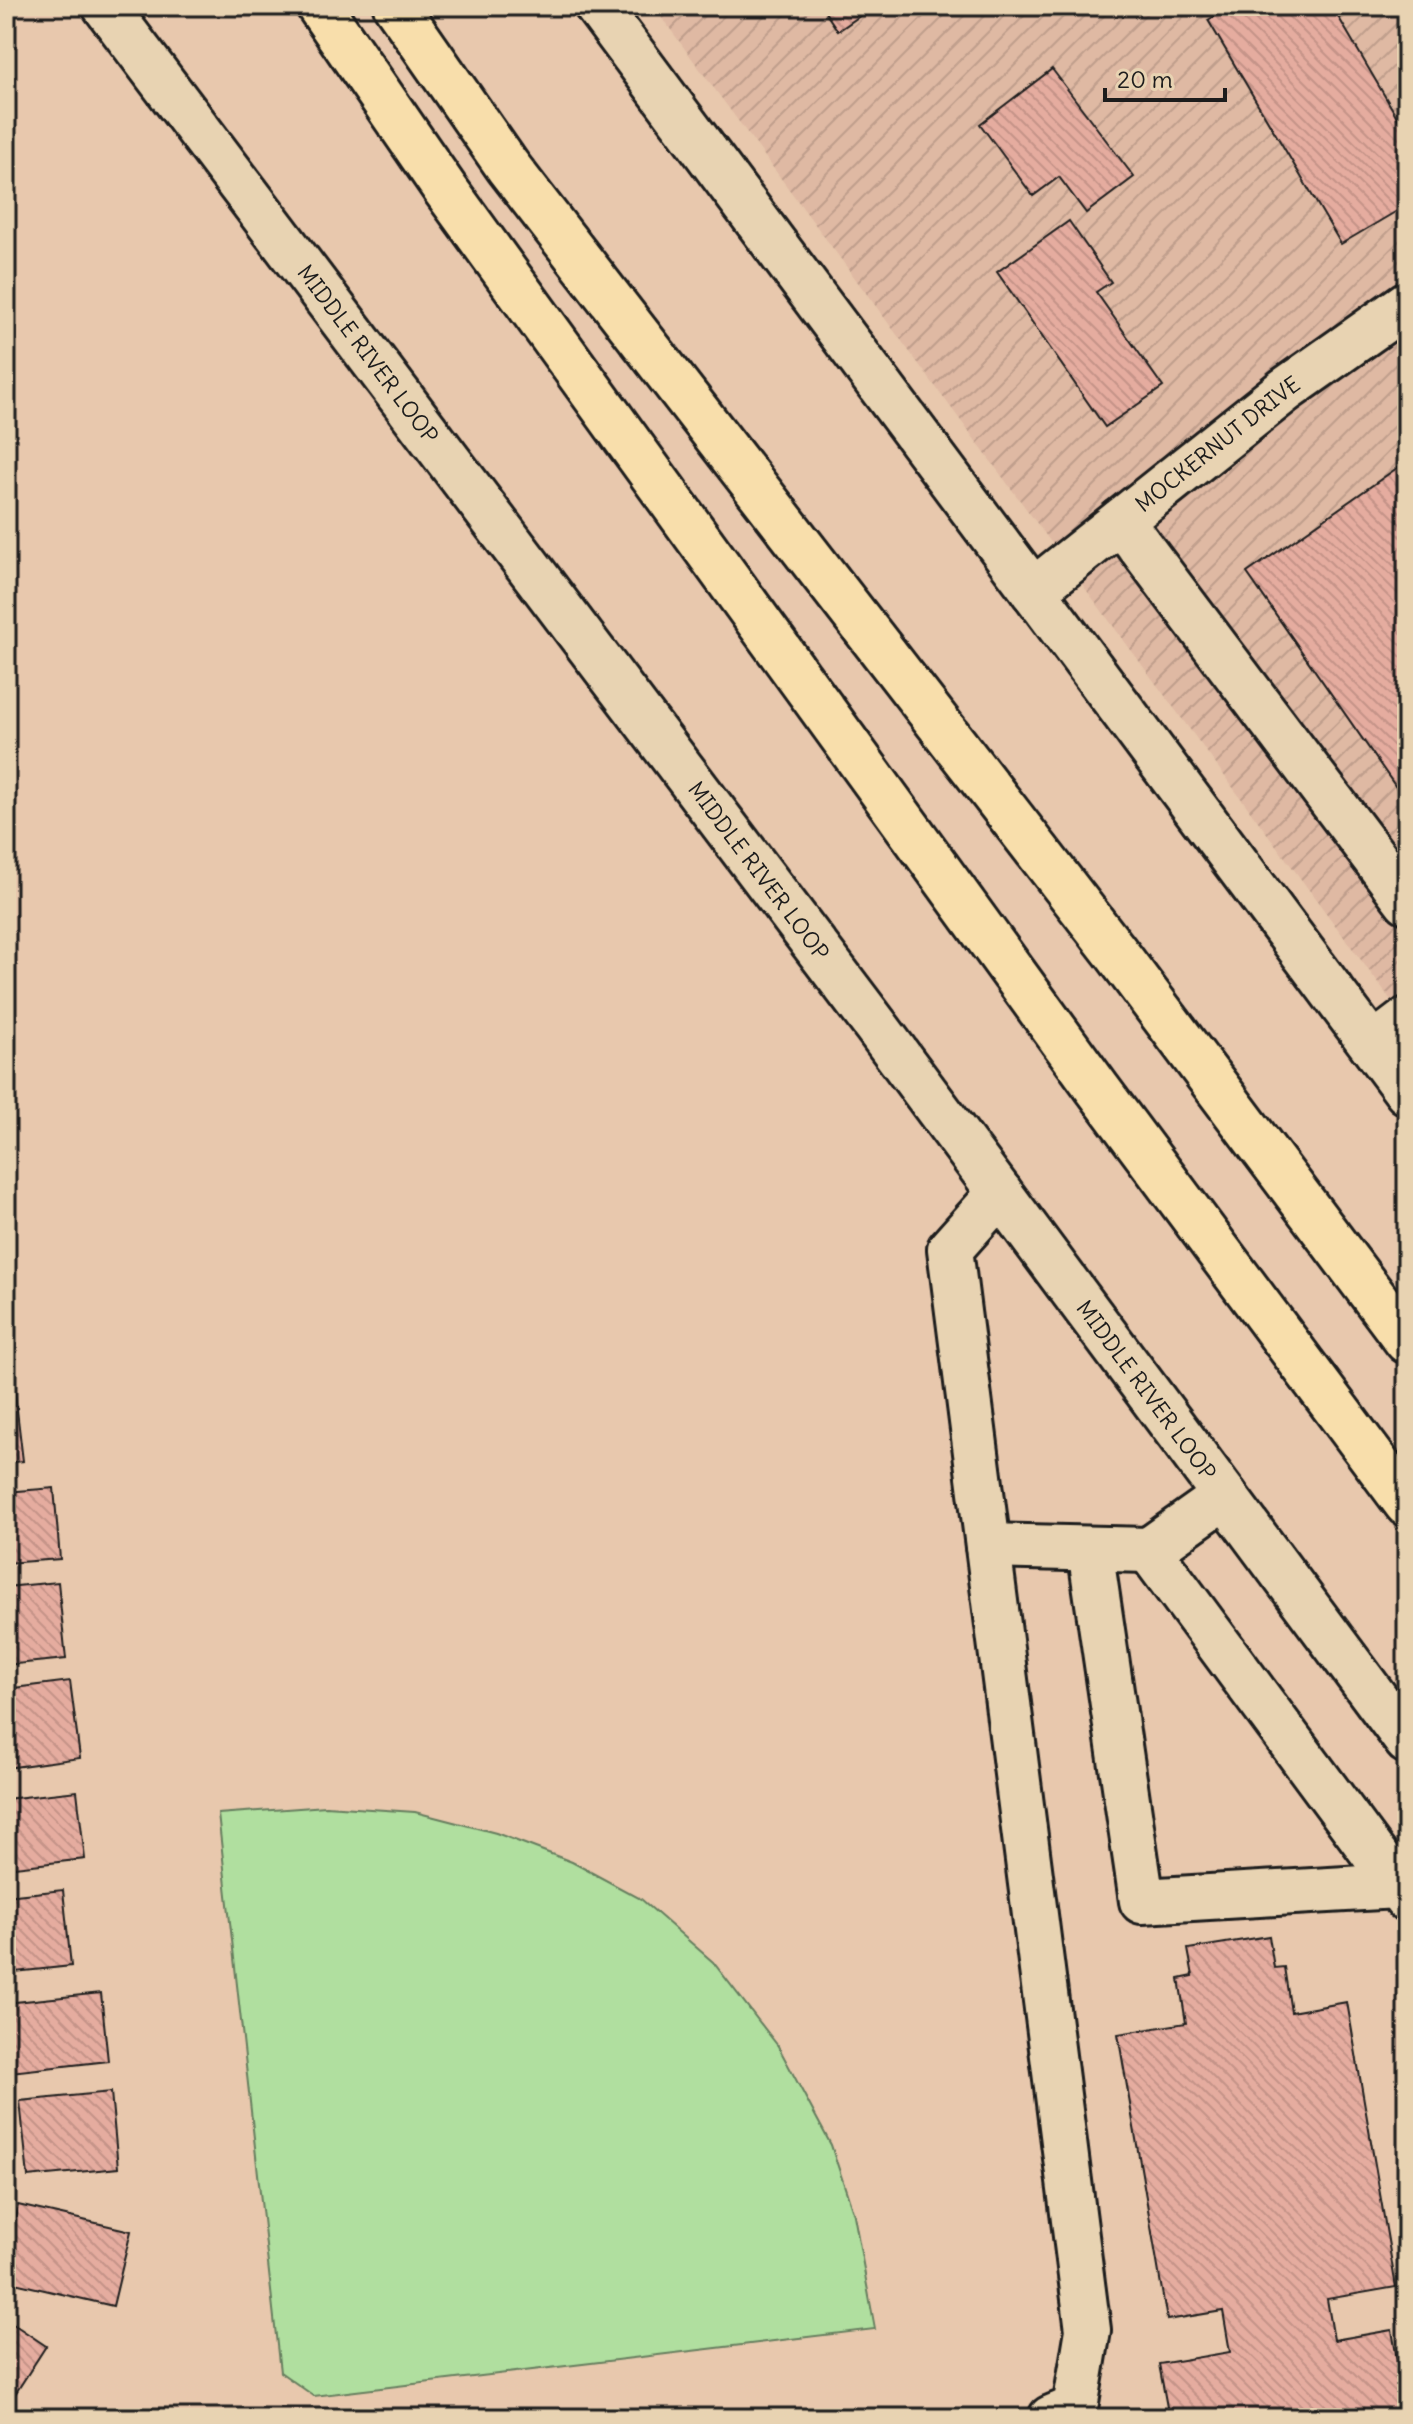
<svg xmlns="http://www.w3.org/2000/svg" width="1413" height="2424" font-family="Delius,sans-serif">
<defs>
<pattern id="industrial-furrows" width="10" height="10" patternUnits="userSpaceOnUse" patternTransform="scale(2)"><rect width="10" height="10" fill="#dfb9a3"/><path d="M-1 1l2-2M0 10L10 0M9 11l2-2" fill="none" stroke="#bf9e8c"/></pattern>
<pattern id="building-back-hatch" width="6" height="6" patternUnits="userSpaceOnUse" patternTransform="scale(2)"><rect width="6" height="6" fill="#e5ac9f"/><path d="M-1 5l2 2M0 0l6 6M5-1l2 2" fill="none" stroke="#c49388"/></pattern>
</defs>
<rect width="100%" height="100%" fill="#e8c8ad"/>
<filter id="ink" filterUnits="userSpaceOnUse"><feTurbulence type="fractalNoise" baseFrequency=".0125" numOctaves="2"/><feDisplacementMap in="SourceGraphic" scale="16" xChannelSelector="R" yChannelSelector="G"/><feConvolveMatrix kernelMatrix="1 2 1 2 8 2 1 2 1" color-interpolation-filters="sRGB"/></filter>
<g filter="url(#ink)">
<path fill="url(#industrial-furrows)" d="M 653,6 L 1407,6 L 1407,1022 Z"/>
<path fill="#b0df9f" stroke="#667e5e" stroke-width="2" d="M 326,1806 L 415,1812 L 496,1833 L 572,1862 L 641,1899 L 713,1962 L 778,2046 L 831,2145 L 854,2215 L 875,2329 L 314,2396 L 280,2372 L 218,1814 Z"/>
<path fill="url(#building-back-hatch)" stroke="#1c1c1c" stroke-width="2" d="M 821,6 L 874,6 L 838,31 Z
M 1232,6 L 1332,6 L 1407,134 L 1407,205 L 1341,244 L 1208,20 Z
M 1052,69 L 1134,177 L 1086,213 L 1059,177 L 1033,196 L 980,124 Z
M 1069,221 L 1111,282 L 1096,292 L 1163,387 L 1105,427 L 997,272 Z
M 1407,461 L 1407,803 L 1247,573 Z
M 14,1385 L 23,1461 L 6,1463 L 6,1386 Z
M 54,1488 L 60,1559 L 6,1563 L 6,1492 Z
M 58,1582 L 66,1659 L 6,1665 L 6,1587 Z
M 70,1681 L 80,1758 L 6,1768 L 6,1689 Z
M 77,1791 L 85,1859 L 6,1868 L 6,1799 Z
M 63,1890 L 71,1966 L 6,1973 L 6,1896 Z
M 1269,1936 L 1274,1968 L 1284,1967 L 1291,2012 L 1347,2002 L 1396,2287 L 1327,2299 L 1334,2340 L 1392,2330 L 1407,2418 L 1169,2418 L 1159,2364 L 1230,2352 L 1223,2311 L 1167,2320 L 1118,2034 L 1186,2023 L 1179,1979 L 1193,1976 L 1188,1949 Z
M 101,1993 L 108,2061 L 11,2072 L 6,2027 L 6,2003 Z
M 111,2092 L 118,2168 L 28,2177 L 20,2101 Z
M 18,2205 L 131,2231 L 113,2306 L 6,2281 L 6,2257 Z
M 6,2319 L 46,2346 L 6,2408 Z"/>
<g fill="none" stroke-linecap="round" stroke-linejoin="round">
<defs>
<g id="minor">
<path id="s1" d="M 105,6 L 876,1026 L 1407,1741"/>
<path d="M 597,6 L 1407,1092"/>
<path d="M 1121,521 L 1407,901"/>
<path id="s2" d="M 1033,591 L 1285,390 L 1407,304"/>
<path d="M 1373,1046 L 1407,1020"/>
<path d="M 1000,1193 L 950,1249 L 1088,2330 L 1075,2408 L 1051,2418"/>
<path d="M 988,1546 L 1149,1550 L 1225,1496"/>
<path d="M 1090,1549 L 1142,1901 L 1397,1886"/>
<path d="M 1149,1550 L 1407,1899"/>
</g>
<path id="highway" d="M 319,6 L 445,189 L 1097,1088 L 1407,1504
M 396,6 L 508,167 L 1114,950 L 1407,1341"/>
</defs>
<use href="#minor" stroke="#1c1c1c" stroke-width="50"/>
<use href="#highway" stroke="#1c1c1c" stroke-width="50"/>
<use href="#minor" stroke="#e8d3b2" stroke-width="44"/>
<use href="#highway" stroke="#f8deab" stroke-width="44"/>
</g>
</g>
<g text-anchor="middle" dominant-baseline="central" stroke-width="6" stroke-linejoin="round" paint-order="stroke">
<g font-size="22" fill="#1c1c1c" stroke="#e8d3b2">
<text stroke="none"><textPath href="#s1" startOffset="436">MIDDLE RIVER LOOP</textPath></text>
<text stroke="none"><textPath href="#s2" startOffset="236">MOCKERNUT DRIVE</textPath></text>
<text stroke="none"><textPath href="#s1" startOffset="1084">MIDDLE RIVER LOOP</textPath></text>
<text stroke="none"><textPath href="#s1" startOffset="1732">MIDDLE RIVER LOOP</textPath></text>
</g>
</g>
<rect width="1413" height="2424" fill="none" stroke="#e8d3b2" stroke-width="32"/>
<rect x="16" y="16" width="1381" height="2392" fill="none" stroke="#1c1c1c" stroke-width="3" filter="url(#ink)"/>
<path d="M1105 88v12h120v-12" fill="none" stroke="#1c1c1c" stroke-width="4"/>
<text x="1117" y="88" font-size="24" fill="#1c1c1c" stroke="#e8d3b2" stroke-width="6" paint-order="stroke">20 m</text>
</svg>
